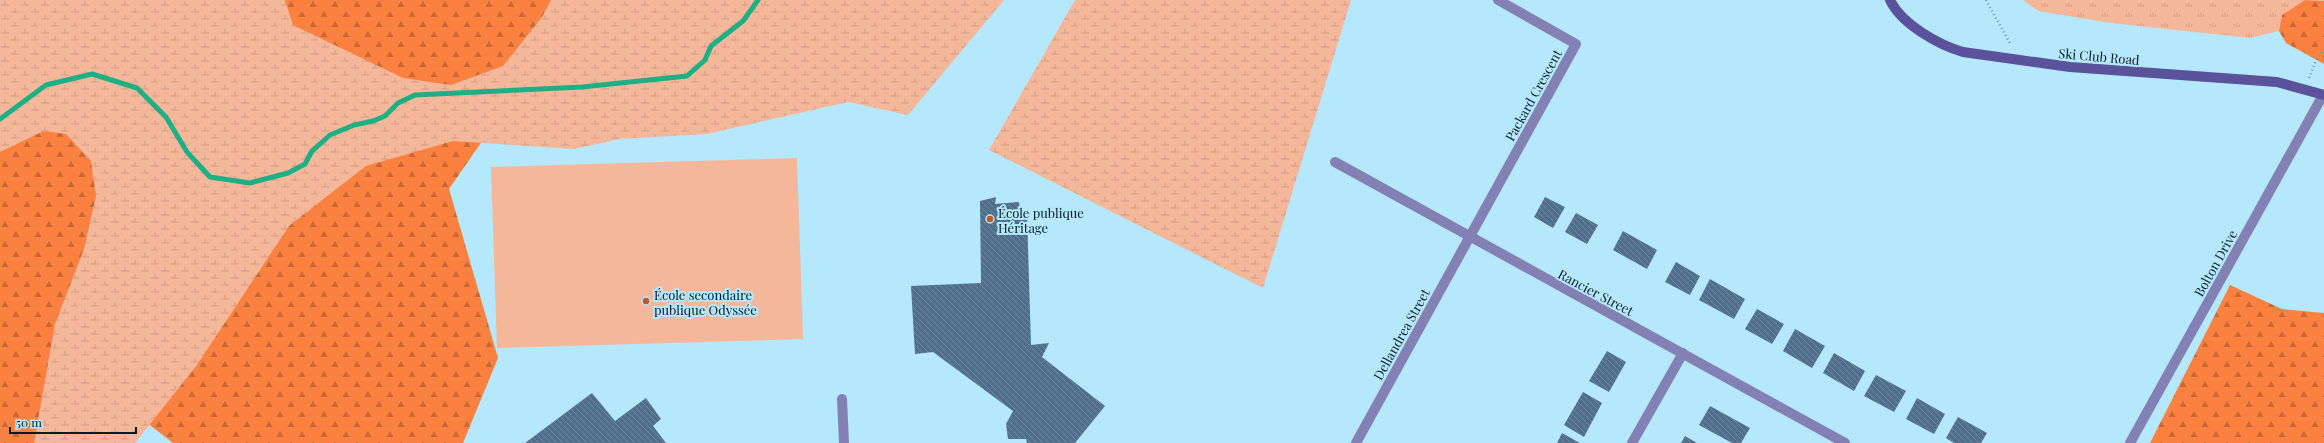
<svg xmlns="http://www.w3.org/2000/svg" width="2324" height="443" font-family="'Playfair Display',serif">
<defs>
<pattern id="grass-tufts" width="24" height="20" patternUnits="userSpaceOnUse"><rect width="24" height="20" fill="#f5b79a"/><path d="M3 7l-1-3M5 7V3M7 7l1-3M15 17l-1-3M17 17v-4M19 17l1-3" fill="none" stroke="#d19d84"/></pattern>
<pattern id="forest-firs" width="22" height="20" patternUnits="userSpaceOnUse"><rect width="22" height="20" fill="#fa8140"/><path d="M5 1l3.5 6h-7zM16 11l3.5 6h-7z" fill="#c86935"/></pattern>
<pattern id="wetland-marsh" width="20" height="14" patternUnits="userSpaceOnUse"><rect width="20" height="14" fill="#f5b79a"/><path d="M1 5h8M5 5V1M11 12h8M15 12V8" fill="none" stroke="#d19d84"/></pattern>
<pattern id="building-back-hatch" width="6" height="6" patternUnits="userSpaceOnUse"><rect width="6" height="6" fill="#4f6f8d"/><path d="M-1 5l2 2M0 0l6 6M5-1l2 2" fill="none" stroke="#6e869b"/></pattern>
</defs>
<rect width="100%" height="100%" fill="#b5e7fd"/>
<path fill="url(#grass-tufts)" d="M 2023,0 L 2324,0 L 2324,1 L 2305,0 L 2282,15 L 2279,31 L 2250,38 L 2111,23 L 2038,11 Z"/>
<path fill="url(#forest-firs)" d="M 0,0 L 580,0 L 449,189 L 498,358 L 463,443 L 173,443 L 124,405 L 124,443 L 0,443 Z
M 2305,0 L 2324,1 L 2324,64 L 2286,43 L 2279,31 L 2282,15 Z
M 2230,285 L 2282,309 L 2324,313 L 2324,443 L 2150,443 Z"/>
<path fill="url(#wetland-marsh)" d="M 0,0 L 285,0 L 293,25 L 403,78 L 451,85 L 503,66 L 542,17 L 551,0 L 1004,0 L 908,115 L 848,102 L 707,134 L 620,139 L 574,149 L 453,141 L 366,166 L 289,226 L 197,365 L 135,443 L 34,443 L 55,324 L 84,249 L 96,196 L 91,161 L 66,134 L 44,131 L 0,152 Z
M 1075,0 L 1351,0 L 1263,288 L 989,150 Z"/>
<path fill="#f5b79a" d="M 797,158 L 803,339 L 497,348 L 491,167 Z"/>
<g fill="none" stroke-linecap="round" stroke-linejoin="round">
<path stroke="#1db084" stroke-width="5" d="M 0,119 L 46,85 L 92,74 L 137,88 L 166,117 L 187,152 L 210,177 L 250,183 L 288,173 L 305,164 L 312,151 L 330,135 L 354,125 L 373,121 L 385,116 L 398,103 L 415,95 L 582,87 L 687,76 L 705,60 L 711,46 L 743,21 L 758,0"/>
</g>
<path fill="url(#building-back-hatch)" d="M 996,197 L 995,204 L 1019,202 L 1020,213 L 1027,214 L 1031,345 L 1049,343 L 1042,357 L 1105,406 L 1075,443 L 1027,443 L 1026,439 L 1008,439 L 1006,424 L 1013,411 L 933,352 L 915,354 L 911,286 L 981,283 L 980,201 Z
M 1545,197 L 1565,207 L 1553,228 L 1534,217 Z
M 1576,213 L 1598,225 L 1587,244 L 1565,232 Z
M 1623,231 L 1657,250 L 1647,269 L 1613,250 Z
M 1676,262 L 1700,276 L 1690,295 L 1665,282 Z
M 1710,279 L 1745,299 L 1734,319 L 1699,300 Z
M 1757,309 L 1784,324 L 1772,344 L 1745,329 Z
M 1795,329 L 1825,346 L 1812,368 L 1783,351 Z
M 1607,351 L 1626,362 L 1609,392 L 1589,381 Z
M 1834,353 L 1865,371 L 1854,391 L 1823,373 Z
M 1876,375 L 1906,391 L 1894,412 L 1864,396 Z
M 1583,392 L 1602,403 L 1584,437 L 1564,425 Z
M 592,393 L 615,421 L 646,398 L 661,419 L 653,426 L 666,443 L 525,443 Z
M 1917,398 L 1945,414 L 1934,434 L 1906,419 Z
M 1710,406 L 1750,428 L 1741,443 L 1732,443 L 1699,425 Z
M 1958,417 L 1987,433 L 1981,443 L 1954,443 L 1946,438 Z
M 1562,433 L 1580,443 L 1557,443 Z
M 1685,436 L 1697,443 L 1681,443 Z"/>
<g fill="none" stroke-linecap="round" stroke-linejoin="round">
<path stroke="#739aab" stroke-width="2.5" stroke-dasharray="1 3" stroke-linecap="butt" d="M 1986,0 L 2011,45
M 2309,78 L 2316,60 L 2324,49"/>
<path stroke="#8381b3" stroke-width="10" d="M 1335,162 L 1845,443
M 842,399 L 844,443
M 1356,443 L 1576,44 L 1498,0
M 1632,443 L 1683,353
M 2130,443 L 2323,95"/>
<path stroke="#5a529a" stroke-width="10" d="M 1890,0 C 1901,24 1939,45 1963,52 L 2070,67 L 2277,82 L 2324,95"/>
</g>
<g fill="#bd5a22" stroke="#b5e7fd" stroke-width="1.5">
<circle cx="990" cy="219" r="4"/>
<circle cx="646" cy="301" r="4"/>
</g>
<g text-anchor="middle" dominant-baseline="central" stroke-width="4" stroke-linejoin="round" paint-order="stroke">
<g font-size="13" fill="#071b23" stroke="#b5e7fd">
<text transform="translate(2099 56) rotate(5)">Ski Club Road</text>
<text transform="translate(1533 95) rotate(-61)">Packard Crescent</text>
<text transform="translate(2215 263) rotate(-61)">Bolton Drive</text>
<text transform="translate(1596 292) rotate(28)">Rancier Street</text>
<text transform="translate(1401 334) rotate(-61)">Dellandrea Street</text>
</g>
<g font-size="13" fill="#071b23" stroke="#b5e7fd" text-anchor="start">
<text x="998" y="212">École publique<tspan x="998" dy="15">Héritage</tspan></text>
<text x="654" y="294">École secondaire<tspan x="654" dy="15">publique Odyssée</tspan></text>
</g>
</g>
<path d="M10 427v6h126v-6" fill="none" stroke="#071b23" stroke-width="2"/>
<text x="16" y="427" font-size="12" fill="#071b23" stroke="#b5e7fd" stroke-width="3" paint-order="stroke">50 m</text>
</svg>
